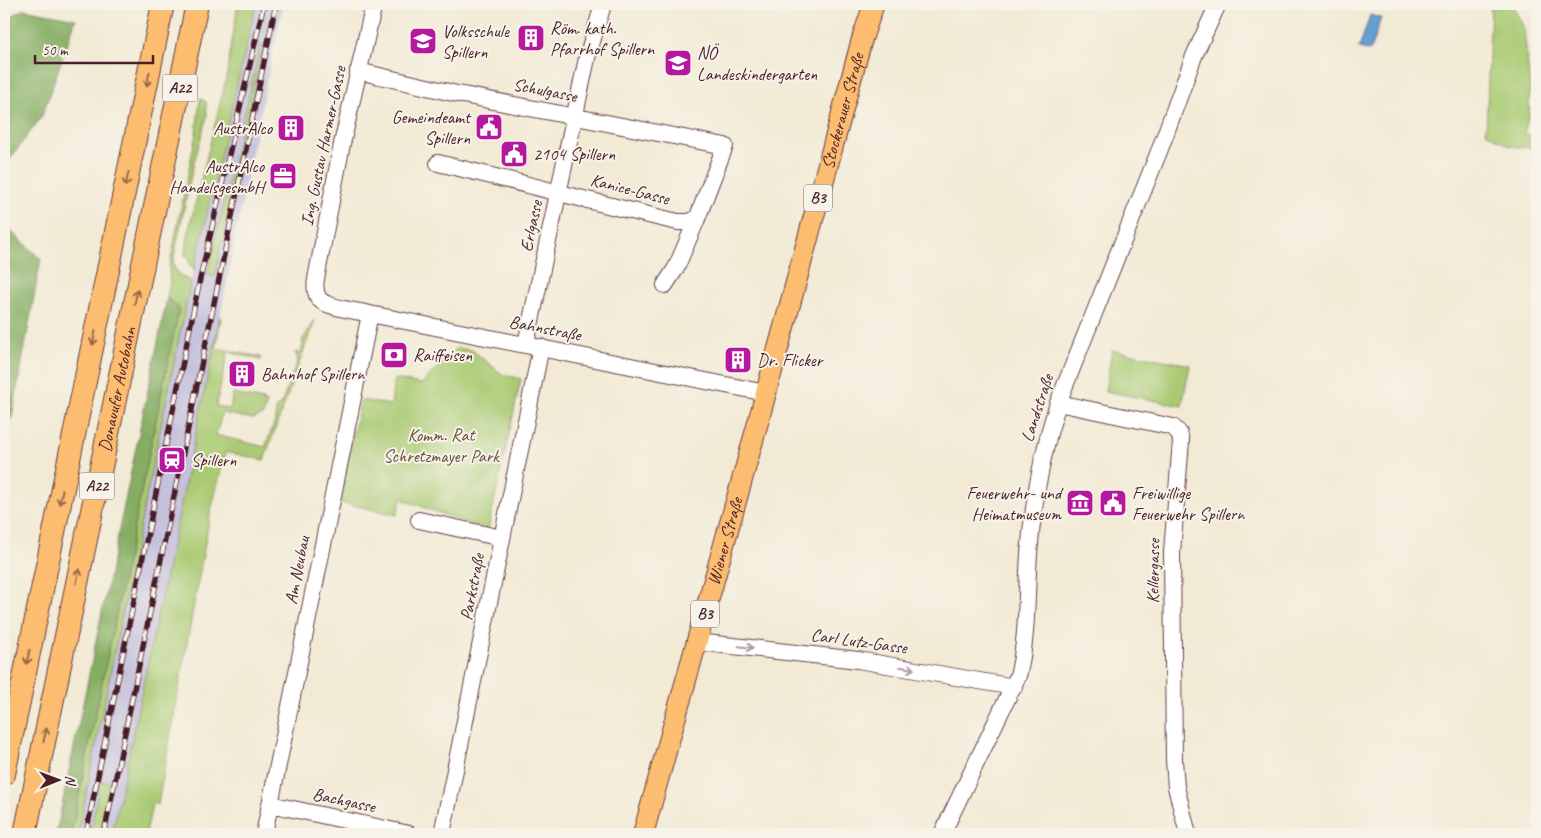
<svg xmlns="http://www.w3.org/2000/svg" width="1541" height="838" font-family="Caveat,sans-serif">
<rect width="100%" height="100%" fill="#f7f3e8"/>
<filter id="ink" filterUnits="userSpaceOnUse"><feTurbulence type="fractalNoise" baseFrequency=".02" numOctaves="2"/><feDisplacementMap in="SourceGraphic" scale="10" xChannelSelector="R" yChannelSelector="G"/><feConvolveMatrix kernelMatrix="1 2 1 2 8 2 1 2 1" color-interpolation-filters="sRGB"/></filter>
<filter id="wash" filterUnits="userSpaceOnUse"><feTurbulence type="fractalNoise" baseFrequency=".0096" numOctaves="4" result="noise"/><feDisplacementMap in="SourceGraphic" scale="20" xChannelSelector="R" yChannelSelector="G"/><feGaussianBlur stdDeviation="1.12" result="paint"/><feColorMatrix in="noise" values="0 0 0 0 0 0 0 0 0 0 0 0 0 0 0 0 0 1.4 0 .05"/><feComposite in="paint" operator="in"/></filter>
<g filter="url(#wash)">
<rect width="100%" height="100%" fill="#f2ead5"/>
<path fill="#c5c0db" d="M 256,4 L 283,4 L 251,157 L 214,348 L 112,834 L 78,834 L 135,550 L 191,281 Z"/>
<path fill="#a9ca72" stroke="#7a744e" d="M 238,4 L 256,4 L 194,270 L 189,266 L 190,263 L 185,254 L 190,225 L 226,79 Z
M 1491,4 L 1512,4 L 1524,28 L 1530,88 L 1529,115 L 1524,134 L 1537,136 L 1537,151 L 1532,148 L 1509,146 L 1486,132 Z
M 261,43 L 263,44 L 215,276 L 207,275 Z
M 200,98 L 206,102 L 207,116 L 194,162 L 173,262 C 174,272 183,278 191,281 L 135,550 L 78,834 L 71,834 L 179,308 L 167,298 L 170,282 L 169,268 L 196,134 Z
M 220,317 L 221,317 L 216,348 L 261,357 L 261,360 L 228,352 L 216,406 L 230,409 L 233,394 L 263,400 L 263,402 L 267,403 L 263,415 L 253,419 L 222,413 L 216,435 L 265,447 L 275,421 L 276,407 L 281,405 L 298,359 L 295,352 L 301,354 L 303,343 L 302,341 L 315,320 L 264,460 L 226,452 L 211,510 L 158,804 L 152,804 L 146,834 L 112,834 Z
M 457,348 L 472,350 L 502,374 L 521,379 L 488,530 L 469,524 L 401,499 L 397,515 L 337,502 L 361,400 L 391,405 L 394,379 L 421,384 Z
M 1112,350 L 1190,365 L 1182,406 L 1105,391 Z
M 100,781 L 111,783 L 100,834 L 90,834 Z"/>
<path fill="#86ae64" stroke="#686648" d="M 24,9 L 76,19 L 42,116 L 4,167 L 4,21 Z
M 4,225 L 41,259 L 6,449 L 4,449 Z
M 167,298 L 179,308 L 71,834 L 56,834 Z"/>
<path fill="#649fd3" stroke="#575f7f" d="M 1370,15 L 1381,18 L 1370,51 L 1359,48 Z"/>
</g>
<g filter="url(#ink)">
<g fill="none" stroke-linecap="round" stroke-linejoin="round">
<defs>
<path id="minor" d="M 374,4 L 342,144 L 316,279 C 315,285 315,293 319,299 C 327,308 358,311 370,314 L 766,393
M 358,71 L 453,93 L 725,146 L 697,219 L 688,222 L 678,222 C 597,203 518,182 438,163
M 665,285 L 676,268 L 697,219
M 526,344 L 587,58 L 602,8
M 1058,403 L 1173,427 L 1179,433 L 1181,441 L 1172,552 L 1174,760 L 1176,787 L 1188,834
M 419,520 L 502,538
M 697,642 L 858,660 L 1014,687
M 270,804 L 409,834
M 264,834 L 370,314
M 442,834 L 541,347
M 942,834 L 1018,676 C 1028,637 1026,594 1029,554 C 1033,502 1042,452 1058,403 L 1160,149 L 1194,56 L 1218,4"/>
<g id="major">
<path id="s1" d="M 643,834 L 754,437 L 862,39 L 874,4"/>
</g>
<g id="highway">
<path d="M 4,774 L 163,4"/>
<path id="s2" d="M 25,834 L 197,4"/>
</g>
</defs>
<use href="#minor" stroke="#633d44" stroke-width="18"/>
<use href="#major" stroke="#633d44" stroke-width="22"/>
<use href="#highway" stroke="#633d44" stroke-width="24"/>
<use href="#minor" stroke="#fff" stroke-width="16"/>
<use href="#major" stroke="#fcbd6f" stroke-width="20"/>
<use href="#highway" stroke="#fcbd6f" stroke-width="22"/>
<defs>
<path id="rail" d="M 86,834 L 200,279 L 264,4
M 104,834 L 276,4"/>
</defs>
<use href="#rail" stroke="#4a1f2b" stroke-width="5.5"/>
<use href="#rail" stroke="#f7f3e8" stroke-width="4" stroke-dasharray="11" stroke-linecap="butt"/>
</g>
<defs><path id="oneway-shaft" d="M-6 0H5M1.5-3L5.5 0L1.5 3" fill="none" stroke-width="1.6" stroke-linecap="round" stroke-linejoin="round" transform="scale(1.25)"/></defs>
<g stroke="#9a664a">
<use href="#oneway-shaft" transform="translate(148 79) rotate(102)"/>
<use href="#oneway-shaft" transform="translate(127 179) rotate(102)"/>
<use href="#oneway-shaft" transform="translate(136 297) rotate(-78)"/>
<use href="#oneway-shaft" transform="translate(94 338) rotate(102)"/>
<use href="#oneway-shaft" transform="translate(61 497) rotate(102)"/>
<use href="#oneway-shaft" transform="translate(78 576) rotate(-78)"/>
<use href="#oneway-shaft" transform="translate(28 657) rotate(102)"/>
<use href="#oneway-shaft" transform="translate(45 735) rotate(-78)"/>
</g>
<g stroke="#ae9aa0">
<use href="#oneway-shaft" transform="translate(746 647) rotate(6)"/>
<use href="#oneway-shaft" transform="translate(907 668) rotate(9)"/>
</g>
</g>
<defs>
<symbol id="building-square" viewBox="-11 -11 22 22"><rect x="-9" y="-9" width="18" height="18" rx="4" fill="#b5179e" stroke="#f7f3e8"/><path d="M-4-6H4V6H1V3H-1V6H-4ZM-2.5-4.3h1.7v1.8h-1.7ZM.8-4.3h1.7v1.8H.8ZM-2.5-1h1.7V.8h-1.7ZM.8-1h1.7V.8H.8Z" fill="#fff"/></symbol>
<symbol id="school-square" viewBox="-11 -11 22 22"><rect x="-9" y="-9" width="18" height="18" rx="4" fill="#b5179e" stroke="#f7f3e8"/><path d="M0-5L7-2L0 1L-7-2ZM-4 1L0 2.5L4 1V4Q0 6-4 4Z" fill="#fff"/></symbol>
<symbol id="civic-square" viewBox="-11 -11 22 22"><rect x="-9" y="-9" width="18" height="18" rx="4" fill="#b5179e" stroke="#f7f3e8"/><path d="M-.6-6.5H3V-4.5H.6V-3L4-1V1h2V6H-6V1h2V-1L-.6-3ZM-1.2 2.5V6h2.4V2.5Z" fill="#fff"/></symbol>
<symbol id="office-square" viewBox="-11 -11 22 22"><rect x="-9" y="-9" width="18" height="18" rx="4" fill="#b5179e" stroke="#f7f3e8"/><path d="M-6-3h4V-5.5h4V-3h4V5H-6ZM-1-4.5V-3h2v-1.5ZM-6 0V1H6V0Z" fill="#fff"/></symbol>
<symbol id="bank-square" viewBox="-11 -11 22 22"><rect x="-9" y="-9" width="18" height="18" rx="4" fill="#b5179e" stroke="#f7f3e8"/><path d="M-6-4H6V4H-6ZM0-2.3a2.3 2.3 0 1 0 0 4.6a2.3 2.3 0 1 0 0-4.6Z" fill="#fff"/></symbol>
<symbol id="station-square" viewBox="-11 -11 22 22"><rect x="-9" y="-9" width="18" height="18" rx="4" fill="#b5179e" stroke="#f7f3e8"/><path d="M-3-6H3Q5-6 5-4V2Q5 4 3 4L4.5 6H3L1.5 4h-3L-3 6H-4.5L-3 4Q-5 4-5 2V-4Q-5-6-3-6ZM-3.5-4v3h7v-3ZM-3.5 1v1.5H-2V1ZM2 1v1.5H3.5V1Z" fill="#fff"/></symbol>
<symbol id="museum-square" viewBox="-11 -11 22 22"><rect x="-9" y="-9" width="18" height="18" rx="4" fill="#b5179e" stroke="#f7f3e8"/><path d="M0-6L6-3V-2H-6V-3ZM-5-1h2V3h-2ZM-1-1h2V3h-2ZM3-1h2V3H3ZM-6 4H6V6H-6Z" fill="#fff"/></symbol>
</defs>
<g fill-rule="evenodd">
<use href="#building-square" x="515" y="22" width="32" height="32"/>
<use href="#school-square" x="407" y="25" width="32" height="32"/>
<use href="#school-square" x="662" y="47" width="32" height="32"/>
<use href="#civic-square" x="473" y="111" width="32" height="32"/>
<use href="#building-square" x="275" y="112" width="32" height="32"/>
<use href="#civic-square" x="498" y="138" width="32" height="32"/>
<use href="#office-square" x="267" y="160" width="32" height="32"/>
<use href="#bank-square" x="378" y="339" width="32" height="32"/>
<use href="#building-square" x="722" y="344" width="32" height="32"/>
<use href="#building-square" x="226" y="358" width="32" height="32"/>
<use href="#station-square" x="156" y="444" width="32" height="32"/>
<use href="#museum-square" x="1064" y="487" width="32" height="32"/>
<use href="#civic-square" x="1097" y="487" width="32" height="32"/>
</g>
<g text-anchor="middle" dominant-baseline="central" stroke-width="4" stroke-linejoin="round" paint-order="stroke">
<g fill="#f7f3e8" stroke="#7e5f64" stroke-width="1">
<rect x="162.5" y="74.5" width="35" height="27" rx="4"/>
<rect x="804" y="184.5" width="28" height="27" rx="4"/>
<rect x="79.5" y="472.5" width="35" height="27" rx="4"/>
<rect x="691" y="600.5" width="28" height="27" rx="4"/>
</g>
<g font-size="16" font-weight="bold" fill="#4a1f2b">
<text x="180" y="88">A22</text>
<text x="818" y="198">B3</text>
<text x="97" y="486">A22</text>
<text x="705" y="614">B3</text>
</g>
<g font-size="18" fill="#4a1f2b" stroke="#f7f3e8" text-anchor="start">
<text x="550" y="28">Röm. kath.<tspan x="550" dy="21">Pfarrhof Spillern</tspan></text>
<text x="442" y="31">Volksschule<tspan x="442" dy="21">Spillern</tspan></text>
<text x="697" y="53">NÖ<tspan x="697" dy="21">Landeskindergarten</tspan></text>
<text x="470" y="117" text-anchor="end">Gemeindeamt<tspan x="470" dy="21">Spillern</tspan></text>
<text x="272" y="128" text-anchor="end">AustrAlco</text>
<text x="533" y="154">2104 Spillern</text>
<text x="264" y="166" text-anchor="end">AustrAlco<tspan x="264" dy="21">HandelsgesmbH</tspan></text>
<text x="413" y="355">Raiffeisen</text>
<text x="757" y="360">Dr. Flicker</text>
<text x="261" y="374">Bahnhof Spillern</text>
<text x="191" y="460">Spillern</text>
<text x="1061" y="493" text-anchor="end">Feuerwehr- und<tspan x="1061" dy="21">Heimatmuseum</tspan></text>
<text x="1132" y="493">Freiwillige<tspan x="1132" dy="21">Feuerwehr Spillern</tspan></text>
</g>
<g font-size="18" fill="#4a1f2b" stroke="#f7f3e8">
<text transform="translate(545 90) rotate(11)">Schulgasse</text>
<text stroke="none"><textPath href="#s1" startOffset="750">Stockerauer Straße</textPath></text>
<text transform="translate(323 146) rotate(-78)">Ing. Gustav Harmer-Gasse</text>
<text transform="translate(630 189) rotate(14)">Kanice-Gasse</text>
<text transform="translate(531 226) rotate(-78)">Erlgasse</text>
<text transform="translate(545 328) rotate(11)">Bahnstraße</text>
<text stroke="none"><textPath href="#s2" startOffset="454">Donauufer Autobahn</textPath></text>
<text transform="translate(1037 408) rotate(-72)">Landstraße</text>
<text stroke="none"><textPath href="#s1" startOffset="304">Wiener Straße</textPath></text>
<text transform="translate(297 570) rotate(-79)">Am Neubau</text>
<text transform="translate(1153 571) rotate(-89)">Kellergasse</text>
<text transform="translate(472 587) rotate(-79)">Parkstraße</text>
<text transform="translate(859 641) rotate(8)">Carl Lutz-Gasse</text>
<text transform="translate(344 800) rotate(12)">Bachgasse</text>
</g>
<g font-size="18" fill="#665240" stroke="#f7f3e8">
<text x="441" y="435">Komm. Rat<tspan x="441" dy="21">Schretzmayer Park</tspan></text>
</g>
</g>
<rect width="1541" height="838" fill="none" stroke="#f7f3e8" stroke-width="20"/>
<g transform="translate(58 780) rotate(89)" stroke="#f7f3e8" stroke-width="4" paint-order="stroke">
<path d="M0-4L9 19L0 12L-9 19Z" fill="#4a1f2b"/>
<text y="-8" font-size="14" font-weight="bold" text-anchor="middle" fill="#4a1f2b">N</text>
</g>
<path d="M35 55v8h118v-8" fill="none" stroke="#4a1f2b" stroke-width="2.5"/>
<text x="42" y="55" font-size="15" fill="#4a1f2b" stroke="#f7f3e8" stroke-width="4" paint-order="stroke">50 m</text>
</svg>
